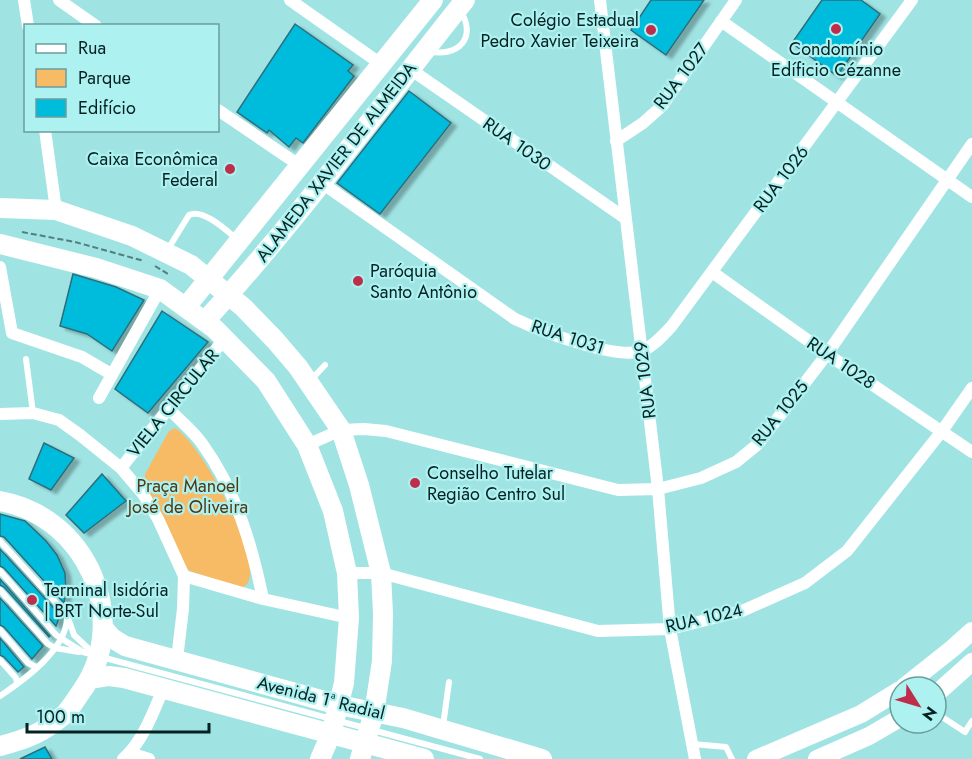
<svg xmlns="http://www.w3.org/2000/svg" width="972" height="759" font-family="Jost,sans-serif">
<defs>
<filter id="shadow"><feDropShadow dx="5.5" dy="3.5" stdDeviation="1.5" flood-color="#0004"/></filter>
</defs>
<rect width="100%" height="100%" fill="#a0e3e3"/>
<path fill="#f6bb64" d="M 175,428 C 202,442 277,582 240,588 L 190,571 L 185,567 L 169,529 L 145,486 L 145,474 L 169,431 Z"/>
<path fill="#00bcdc" stroke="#2e6d7b" stroke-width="1.5" filter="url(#shadow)" d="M 651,0 L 704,0 L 666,55 L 631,30 Z
M 822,0 L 861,0 L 880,14 L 837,76 L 792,43 Z
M 295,24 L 353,65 L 348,71 L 354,76 L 303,143 L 296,138 L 289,147 L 269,130 L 267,133 L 237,112 Z
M 409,91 L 451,123 L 380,214 L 337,183 Z
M 73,274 L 116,287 L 144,300 L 112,351 L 87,334 L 60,326 Z
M 162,311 L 208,342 L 148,413 L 115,389 Z
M 44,443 L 74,458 L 51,490 L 29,479 Z
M 102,474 L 126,501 L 84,533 L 66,515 Z
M 0,514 L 25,521 L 46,541 L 57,555 L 65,573 L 66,590 L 64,603 L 4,537 L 0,536 Z
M 0,549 L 60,615 L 56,626 L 4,568 L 0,566 Z
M 0,579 L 50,636 L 49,637 L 4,587 L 0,585 Z
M 0,598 L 43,646 L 32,659 L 4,627 L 0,625 Z
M 0,638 L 24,667 L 18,672 L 4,657 L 0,655 Z
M 45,747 L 52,759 L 20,759 Z"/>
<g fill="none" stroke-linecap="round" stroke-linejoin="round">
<path stroke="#507f7f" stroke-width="2" stroke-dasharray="6 3" stroke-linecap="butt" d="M 22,232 L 75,242 L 144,261
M 155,266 L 168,274"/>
<path stroke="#fff" stroke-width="6" d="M 428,51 C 458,58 478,38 460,10
M 168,249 L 189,215 C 203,208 227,231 238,240
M 26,359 L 33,413
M 311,380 L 325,365
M 0,541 L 67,615 L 74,635 L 92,652
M 0,571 L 56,635 L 83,652 L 480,759
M 0,590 L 48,644 L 55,648 L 79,652
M 0,630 L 28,663 L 36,667
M 0,660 L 16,678 L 17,683
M 0,696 C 24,680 66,650 67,618
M 936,713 L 965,732 L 972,721
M 443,726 L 449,682
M 693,744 L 726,747 L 732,759"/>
<path stroke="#fff" stroke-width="12" d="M 24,0 L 28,26
M 59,0 L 96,26
M 290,0 L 381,64
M 600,0 L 658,489 L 670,629 L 695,759
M 721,21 L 972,197
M 410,69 L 625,218
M 218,110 L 299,165
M 45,130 L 56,210
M 616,141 L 643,123 L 662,106 L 736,0
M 322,183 L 515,319 C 541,331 615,360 642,351 C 653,347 663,335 671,327 L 912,0
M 0,267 L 12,333 L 82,357 L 111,374
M 712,272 L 827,354 L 972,452
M 99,398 L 160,289
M 168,408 C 179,420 194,431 203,445 C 236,491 252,545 263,599
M 0,414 L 33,413 L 59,420 L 80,435 L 121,468 L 143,494 L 158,519 L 184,576 L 183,609 L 177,659
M 307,445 L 341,430 L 364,429 L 386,431 L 618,490 L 658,489 L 701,478 L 736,462 L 758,444 L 827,354 L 972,144
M 121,468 L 225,338
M 347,573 L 381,573 L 598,631 L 670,629 L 742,611 L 805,583 L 847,551 L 942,431 L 972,388
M 184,576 L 263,599 L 349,618
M 130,753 L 149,759
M 123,759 C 143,741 153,713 163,689"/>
<path stroke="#fff" stroke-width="18" d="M 904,687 L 953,648 L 972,631
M 936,694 L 972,662
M 756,759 L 861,714 L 900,690
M 817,759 L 869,736 L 900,718"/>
<path stroke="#fff" stroke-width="20" d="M 0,208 L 56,210 L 132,236 L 191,265 L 243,307 L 275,340 L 298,367 L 341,430 L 359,485 L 381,573 L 383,614 L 382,661 L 374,713 L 360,759
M 0,244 L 96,268 L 160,289 L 215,329 L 266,381 L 307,445 L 333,511 L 347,573 L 349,618 L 344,683 L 331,734 L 320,759
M 186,307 L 433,0
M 205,321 C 298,220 379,107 465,0
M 0,501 C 86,516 133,620 81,692 C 76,699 71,708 65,714 C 43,733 27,739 0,746
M 104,629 L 112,638 L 125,646 L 339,705 L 403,718 L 542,759
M 91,679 L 109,676 L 124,678 L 424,759"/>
</g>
<g fill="#be2d49" stroke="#adf1f0" stroke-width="2">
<circle cx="836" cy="29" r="6"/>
<circle cx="651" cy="30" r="6"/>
<circle cx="230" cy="169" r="6"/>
<circle cx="358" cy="281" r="6"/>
<circle cx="415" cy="483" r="6"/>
<circle cx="32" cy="600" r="6"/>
</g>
<g text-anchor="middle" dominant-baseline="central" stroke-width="4.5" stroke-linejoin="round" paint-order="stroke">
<g font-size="18" fill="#052121" stroke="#adf1f0" text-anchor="start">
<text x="639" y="20" text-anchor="end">Colégio Estadual<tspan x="639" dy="21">Pedro Xavier Teixeira</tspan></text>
<text x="836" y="49" text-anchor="middle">Condomínio<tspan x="836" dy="21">Edíficio Cézanne</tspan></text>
<text x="218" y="159" text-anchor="end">Caixa Econômica<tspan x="218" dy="21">Federal</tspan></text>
<text x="370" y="271">Paróquia<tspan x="370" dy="21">Santo Antônio</tspan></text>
<text x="427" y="473">Conselho Tutelar<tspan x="427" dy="21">Região Centro Sul</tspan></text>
<text x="44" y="590">Terminal Isidória<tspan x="44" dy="21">| BRT Norte-Sul</tspan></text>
</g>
<g font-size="18" fill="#052121" stroke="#adf1f0">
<text transform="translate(681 76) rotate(-53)">RUA 1027</text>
<text transform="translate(517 144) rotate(35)">RUA 1030</text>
<text transform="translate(336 162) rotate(-52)">ALAMEDA XAVIER DE ALMEIDA</text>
<text transform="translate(781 179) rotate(-53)">RUA 1026</text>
<text transform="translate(568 337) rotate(18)">RUA 1031</text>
<text transform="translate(841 363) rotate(34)">RUA 1028</text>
<text transform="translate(645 380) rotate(-97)">RUA 1029</text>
<text transform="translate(173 403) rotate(-51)">VIELA CIRCULAR</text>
<text transform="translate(780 413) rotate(-51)">RUA 1025</text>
<text transform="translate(704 618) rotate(-13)">RUA 1024</text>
<text transform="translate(321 698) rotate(14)">Avenida 1ª Radial</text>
</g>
<g font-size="18" fill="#513811" stroke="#adf1f0">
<text x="188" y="486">Praça Manoel<tspan x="188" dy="21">José de Oliveira</tspan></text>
</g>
</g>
<rect x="24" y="24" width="195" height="108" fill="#adf1f0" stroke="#6a9e9d" stroke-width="1.5"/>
<rect x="36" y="44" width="30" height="9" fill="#ffffff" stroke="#6a9e9d" stroke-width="1.5"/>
<text x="78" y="54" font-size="18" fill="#052121">Rua</text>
<rect x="36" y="69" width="30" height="18" fill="#f6bb64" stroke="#6a9e9d" stroke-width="1.5"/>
<text x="78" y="84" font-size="18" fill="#052121">Parque</text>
<rect x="36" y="99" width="30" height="18" fill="#00bcdc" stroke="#6a9e9d" stroke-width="1.5"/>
<text x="78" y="114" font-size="18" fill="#052121">Edifício</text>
<g transform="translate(918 705) rotate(127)"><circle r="28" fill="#adf1f0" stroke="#6a9e9d" stroke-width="1.5"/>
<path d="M0-4.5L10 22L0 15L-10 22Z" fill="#be2d49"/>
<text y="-9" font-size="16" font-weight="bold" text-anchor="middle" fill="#052121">N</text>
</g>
<path d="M27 723v9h182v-9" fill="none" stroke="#052121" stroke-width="3"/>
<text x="36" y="723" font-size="18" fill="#052121" stroke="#adf1f0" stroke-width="4.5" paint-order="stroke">100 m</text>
</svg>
